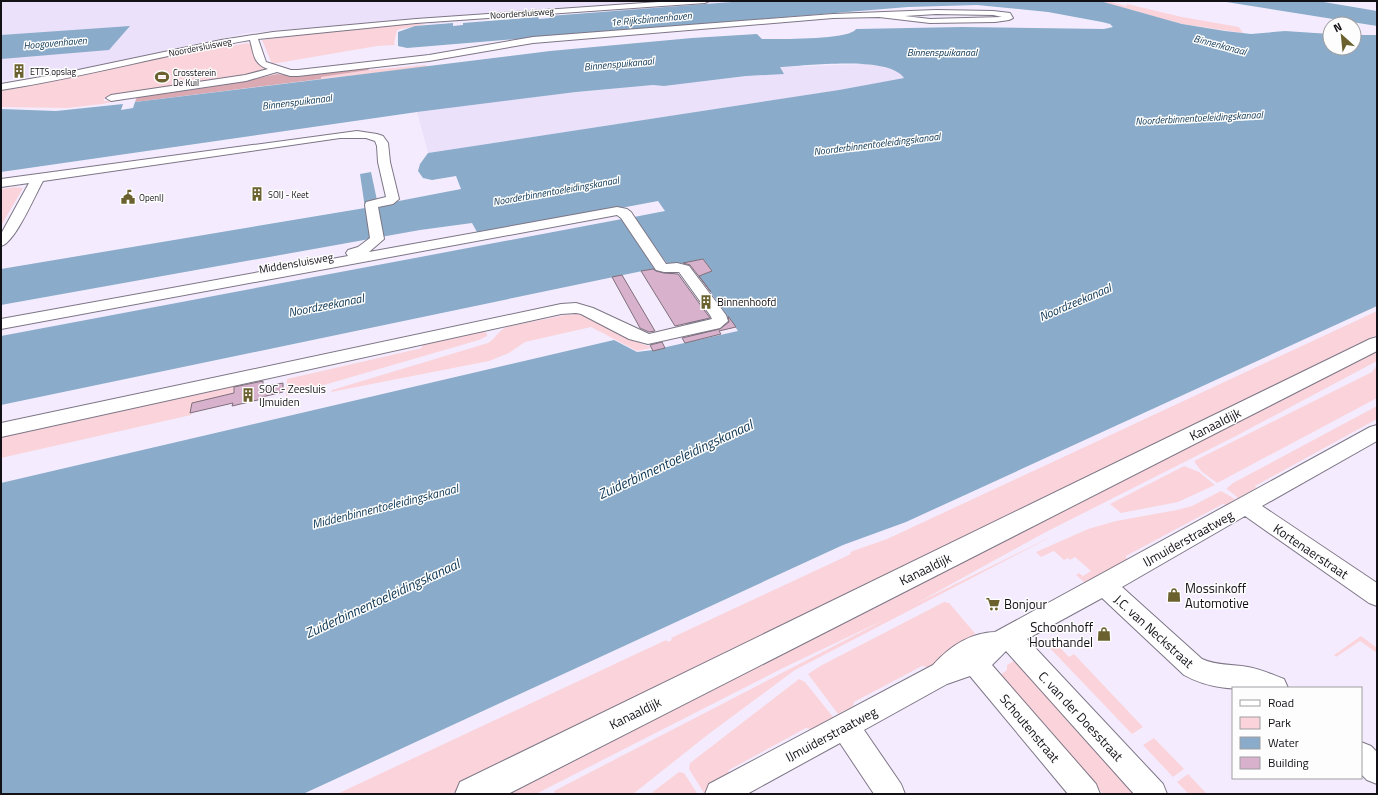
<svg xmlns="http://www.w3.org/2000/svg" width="1378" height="795" font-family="'Titillium Web',sans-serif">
<rect width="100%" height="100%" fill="#f4ecfe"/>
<path fill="#ece1fa" d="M 1,1 L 787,1 L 615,14 L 611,9 L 430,24 L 424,18 L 247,33 L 75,70 L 1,81 Z
M 867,64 L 894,69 L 900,73 L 904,78 L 840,90 L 428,153 L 417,112 L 576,92 L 653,85 L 664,86 L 746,76 L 783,74 L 779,67 Z"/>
<path fill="#fad4da" d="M 1099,1 L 1107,1 L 1126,6 L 1127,4 L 1182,17 L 1239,27 L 1243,33 L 1182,24 Z
M 419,23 L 425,24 L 397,30 L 394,43 L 395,45 L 377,46 L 272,64 L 262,40 L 335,30 Z
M 248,43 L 251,45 L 258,64 L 269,70 L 264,73 L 106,97 L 103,101 L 121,100 L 102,104 L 68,108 L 1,107 L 1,89 L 63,79 L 175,55 Z
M 426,65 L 428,67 L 321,79 L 320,77 L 369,70 Z
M 15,187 L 23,188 L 1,226 L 1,189 Z
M 1377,311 L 1377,335 L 1011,515 L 451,794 L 337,794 L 666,640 L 668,642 L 672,640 L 671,638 L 851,554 L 850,552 L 887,539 Z
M 577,314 L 590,317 L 642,344 L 649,346 L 651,348 L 637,351 L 591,327 L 525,342 L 509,353 L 489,361 L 331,392 L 332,390 L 488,343 C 495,339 498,331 506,327 L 565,315 Z
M 483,332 L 487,333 L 487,336 L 479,340 L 286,396 L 287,379 L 422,348 L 422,345 Z
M 1377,350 L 1377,361 L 1236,436 L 1044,533 L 917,603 L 1048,538 L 1047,539 L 795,670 L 710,733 L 633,794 L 555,794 L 554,791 L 884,620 L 785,667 L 536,794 L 496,794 Z
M 1377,365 L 1377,398 L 1221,481 L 1217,483 L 1201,471 L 1194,461 L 1372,372 Z
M 241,384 L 240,387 L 234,389 L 233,394 L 193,403 L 191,415 L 1,458 L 1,435 Z
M 1377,406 L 1377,419 L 1255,486 L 1256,488 L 1238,498 L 1227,489 L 1227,488 L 1233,483 Z
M 1184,466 L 1199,472 L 1215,485 L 1178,502 L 1121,513 L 1110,504 Z
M 1221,491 L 1235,499 L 1226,505 L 1223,504 L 1126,556 L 1128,563 L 1085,583 L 1076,575 L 1079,573 L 1083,576 L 1091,571 L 1075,557 L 1070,560 L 1068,558 L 1064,560 L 1054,551 L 1041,557 L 1036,552 L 1088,529 L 1116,521 L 1177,510 L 1192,506 Z
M 944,602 L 949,603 L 979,638 L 932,668 L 922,666 L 854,702 L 853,706 L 838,714 L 808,674 L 822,665 Z
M 1361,636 L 1377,648 L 1377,653 L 1360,641 L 1336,657 L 1334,655 Z
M 1051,638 L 1069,657 L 1074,654 L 1143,727 L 1132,734 L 1044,642 Z
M 1017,659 L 1140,794 L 1103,794 L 1000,675 L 1007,670 L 1007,665 Z
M 799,679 L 805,682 L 833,717 L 811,729 L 806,728 L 729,770 L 727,777 L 704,793 L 689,769 L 690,763 Z
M 1154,738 L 1184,769 L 1173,777 L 1143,745 Z
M 679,772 L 684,773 L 697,793 L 650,794 Z
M 1188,774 L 1207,794 L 1189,794 L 1177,782 Z"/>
<path fill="#daa9b2" d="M 368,68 L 369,70 L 321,77 L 321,79 L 135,102 L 138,94 L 249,80 L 277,74 L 293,76 Z"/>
<path fill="#8aacca" d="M 745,1 L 1100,1 L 1182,24 L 1225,31 L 1251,34 L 1285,31 L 1330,34 L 1330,48 L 1354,48 L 1354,35 L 1377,35 L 1377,306 L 906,522 L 843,545 L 303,794 L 1,794 L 1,483 L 614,340 L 637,352 L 653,350 L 738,331 L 699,276 L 712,271 L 703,259 L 669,266 L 714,332 L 695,337 L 652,269 L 1,405 L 1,336 L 622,219 L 654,268 L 668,265 L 634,217 L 665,211 L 658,201 L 488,233 L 487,230 L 477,232 L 472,223 L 420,230 L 1,305 L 1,269 L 365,208 L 360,174 L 371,172 L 378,205 L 461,189 L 456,176 L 432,180 L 423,178 L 418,171 L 420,164 L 428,153 L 839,90 L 904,78 C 889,55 805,66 780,67 L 784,74 L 746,76 L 664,86 L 653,85 L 576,92 L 417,112 L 1,172 L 1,109 L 56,111 L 123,104 L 121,110 L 133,108 L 135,102 L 550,51 L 692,38 L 757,34 L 762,39 C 778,39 850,40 856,29 L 962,27 L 1104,29 L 1113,27 L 1110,24 L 1102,22 L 1048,12 L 977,5 L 908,7 L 407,48 L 398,46 L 398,32 L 415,26 L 453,23 L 453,26 L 463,25 L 463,23 L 538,17 L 539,19 L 550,18 L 549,16 Z
M 1220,1 L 1318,1 L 1377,11 L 1377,26 Z
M 130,26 L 109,50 L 1,59 L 1,35 Z"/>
<path fill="#d8b2cd" stroke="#7f6f7a" d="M 703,259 L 712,271 L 699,276 L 711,292 L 690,265 L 683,263 Z
M 653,269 L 656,271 L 664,273 L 678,274 L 710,318 L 675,326 L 641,271 Z
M 622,275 L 655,331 L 649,332 L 640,328 L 612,277 Z
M 728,316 L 736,327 L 719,331 L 721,334 L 685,343 L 682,338 L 720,329 L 729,322 Z
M 662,342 L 665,348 L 653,351 L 650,345 Z
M 263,381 L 263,387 L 283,383 L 283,392 L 262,397 L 262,399 L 232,406 L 233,403 L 190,413 L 192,403 L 234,393 L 234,387 Z"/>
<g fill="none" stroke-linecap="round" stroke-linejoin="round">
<defs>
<path id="minor" d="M 673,1 L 709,1 L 705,3 L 416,23 L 258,39 L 266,62 L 291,70 L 298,70 L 429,55 L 533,37 L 833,14 L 936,10 L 993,11 L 1010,13 L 1013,18 L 1009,20 L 995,22 L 930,23 L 879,17 L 833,18 L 533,43 L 429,61 L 298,76 L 290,76 L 277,72 L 246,81 L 111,101 L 106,98 L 111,95 L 245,75 L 268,69 C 253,64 254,54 250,40 C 166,54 85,77 1,90 L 1,84 L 64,73 L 221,40 L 273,32 L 416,19 ZM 936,14 L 993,15 L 1002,17 L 930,19 L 905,16 Z
M 357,131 L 377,134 L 383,136 L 388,143 L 390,162 L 399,199 L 393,204 L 378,207 L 384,239 L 369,252 L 617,207 L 627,209 L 631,212 L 666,264 L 677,263 L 689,266 L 726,315 L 728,321 L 720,328 L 648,344 L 629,339 L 581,314 L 576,313 L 561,314 L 1,437 L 1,423 L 561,304 L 576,303 L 593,308 L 649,334 L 712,319 L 710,315 L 679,272 L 664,272 L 656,270 L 621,218 L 617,215 L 1,329 L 1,319 L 348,256 L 346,253 L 348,250 L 358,247 L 370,238 L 365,205 L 366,202 L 386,197 L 378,162 L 377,146 L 375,141 L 366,138 L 340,138 L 43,181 C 35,195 15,243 1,246 L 1,234 L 29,183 L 1,187 L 1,179 Z
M 1377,425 L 1377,441 L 1262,506 L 1377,583 L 1377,606 L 1369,603 L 1245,516 L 1122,587 L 1202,659 C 1217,666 1232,664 1248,667 C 1260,669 1273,675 1284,679 L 1288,688 C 1250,688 1218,694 1184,675 L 1102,598 L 1027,639 L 1163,784 L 1167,794 L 1134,794 L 1006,651 L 992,665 L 1096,784 L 1100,794 L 1068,794 L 970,676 L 947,684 L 864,730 L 901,784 L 905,794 L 874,794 L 840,743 L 747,794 L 705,794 L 709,784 L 933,665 C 950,646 970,633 995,632 L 1370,427 Z
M 1361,742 L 1371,746 L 1377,752 L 1377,784 L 1367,780 L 1361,774 Z"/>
<path id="major" d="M 1377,337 L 1377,351 L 508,794 L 455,794 L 460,782 L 1370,339 Z"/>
</defs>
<use href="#minor" stroke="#7d7686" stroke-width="2"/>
<use href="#major" stroke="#7d7686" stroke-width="2"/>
<use href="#minor" fill="#fff" fill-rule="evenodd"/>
<use href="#major" fill="#fff" fill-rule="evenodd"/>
</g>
<defs>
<symbol id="building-bare" viewBox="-9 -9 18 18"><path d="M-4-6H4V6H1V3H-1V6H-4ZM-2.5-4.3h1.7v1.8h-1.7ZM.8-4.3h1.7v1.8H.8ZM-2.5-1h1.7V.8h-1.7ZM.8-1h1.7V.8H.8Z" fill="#6b612e" stroke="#fdfdfd" stroke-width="2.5" paint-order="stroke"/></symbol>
<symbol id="stadium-bare" viewBox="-9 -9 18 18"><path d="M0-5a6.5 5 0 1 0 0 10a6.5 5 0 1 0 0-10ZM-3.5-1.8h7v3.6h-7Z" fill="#6b612e" stroke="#fdfdfd" stroke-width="2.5" paint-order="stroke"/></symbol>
<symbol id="civic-bare" viewBox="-9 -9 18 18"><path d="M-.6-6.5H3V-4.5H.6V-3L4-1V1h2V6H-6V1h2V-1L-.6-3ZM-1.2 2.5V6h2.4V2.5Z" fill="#6b612e" stroke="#fdfdfd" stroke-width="2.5" paint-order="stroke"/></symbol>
<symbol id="shop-bare" viewBox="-9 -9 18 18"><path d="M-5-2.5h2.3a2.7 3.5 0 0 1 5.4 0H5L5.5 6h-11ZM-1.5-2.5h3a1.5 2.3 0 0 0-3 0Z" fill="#6b612e" stroke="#fdfdfd" stroke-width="2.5" paint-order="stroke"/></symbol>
<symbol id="supermarket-bare" viewBox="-9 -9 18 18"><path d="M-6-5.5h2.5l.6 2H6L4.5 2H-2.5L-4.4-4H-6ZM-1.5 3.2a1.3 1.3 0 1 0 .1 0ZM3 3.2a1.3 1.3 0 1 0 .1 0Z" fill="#6b612e" stroke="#fdfdfd" stroke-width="2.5" paint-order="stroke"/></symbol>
</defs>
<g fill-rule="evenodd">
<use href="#building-bare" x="9" y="61" width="20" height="20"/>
<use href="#stadium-bare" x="152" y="67" width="20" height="20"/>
<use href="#building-bare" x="247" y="184" width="20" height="20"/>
<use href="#civic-bare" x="118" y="187" width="20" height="20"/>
<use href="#building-bare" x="696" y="292" width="20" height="20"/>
<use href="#building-bare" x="238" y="385" width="20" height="20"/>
<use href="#shop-bare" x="1164" y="585" width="20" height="20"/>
<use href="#supermarket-bare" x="983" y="594" width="20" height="20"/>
<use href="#shop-bare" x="1094" y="624" width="20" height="20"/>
</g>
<g text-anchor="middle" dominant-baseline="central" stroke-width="3" stroke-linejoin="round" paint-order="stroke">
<g font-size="9" fill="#131016" stroke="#fdfdfd">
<text transform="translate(522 13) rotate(-4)">Noordersluisweg</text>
<text transform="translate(200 47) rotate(-11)">Noordersluisweg</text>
</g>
<g font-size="9" fill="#131016" stroke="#fdfdfd" text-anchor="start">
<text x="30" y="71">ETTS opslag</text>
<text x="173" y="72">Crossterein<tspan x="173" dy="10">De Kuil</tspan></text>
<text x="268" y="194">SOIJ - Keet</text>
<text x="139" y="197">OpenIJ</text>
</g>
<g font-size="10" font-style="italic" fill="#0b3553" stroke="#fdfdfd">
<text transform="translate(651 19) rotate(-5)">1e Rijksbinnenhaven</text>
<text transform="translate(55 43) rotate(-5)">Hoogovenhaven</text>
<text transform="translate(1220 45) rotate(15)">Binnenkanaal</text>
<text x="942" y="52">Binnenspuikanaal</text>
<text transform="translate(619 64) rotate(-5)">Binnenspuikanaal</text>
<text transform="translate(297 102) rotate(-7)">Binnenspuikanaal</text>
<text transform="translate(1199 118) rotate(-3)">Noorderbinnentoeleidingskanaal</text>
<text transform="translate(877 144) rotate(-7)">Noorderbinnentoeleidingskanaal</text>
<text transform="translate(556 191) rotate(-10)">Noorderbinnentoeleidingskanaal</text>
</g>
<g font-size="11" fill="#131016" stroke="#fdfdfd">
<text transform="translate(296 263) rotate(-10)">Middensluisweg</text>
</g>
<g font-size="11" fill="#131016" stroke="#fdfdfd" text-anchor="start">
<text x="717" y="302">Binnenhoofd</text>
<text x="259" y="389">SOC - Zeesluis<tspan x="259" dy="13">IJmuiden</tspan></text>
</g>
<g font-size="12" font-style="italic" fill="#0b3553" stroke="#fdfdfd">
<text transform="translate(1075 302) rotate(-23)">Noordzeekanaal</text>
<text transform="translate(326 305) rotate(-11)">Noordzeekanaal</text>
<text transform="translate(385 506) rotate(-14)">Middenbinnentoeleidingskanaal</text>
</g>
<g font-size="13" fill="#131016" stroke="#fdfdfd">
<text transform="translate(1215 424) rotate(-27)">Kanaaldijk</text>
<text transform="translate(1188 538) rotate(-29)">IJmuiderstraatweg</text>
<text transform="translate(1311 551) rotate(34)">Kortenaerstraat</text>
<text transform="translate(925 569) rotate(-26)">Kanaaldijk</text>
<text transform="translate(1154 631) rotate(42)">J.C. van Neckstraat</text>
<text transform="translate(635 713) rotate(-26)">Kanaaldijk</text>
<text transform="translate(1081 716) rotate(47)">C. van der Doesstraat</text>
<text transform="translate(1030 728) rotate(50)">Schoutenstraat</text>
<text transform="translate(831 734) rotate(-28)">IJmuiderstraatweg</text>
</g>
<g font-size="13" fill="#131016" stroke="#fdfdfd" text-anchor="start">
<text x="1185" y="588">Mossinkoff<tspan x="1185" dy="15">Automotive</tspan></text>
<text x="1004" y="604">Bonjour</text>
<text x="1093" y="627" text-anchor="end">Schoonhoff<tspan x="1093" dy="15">Houthandel</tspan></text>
</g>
<g font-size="14" font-style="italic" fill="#0b3553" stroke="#fdfdfd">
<text transform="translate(675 459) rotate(-25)">Zuiderbinnentoeleidingskanaal</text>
<text transform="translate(382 598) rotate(-25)">Zuiderbinnentoeleidingskanaal</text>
</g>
</g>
<rect width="1378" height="795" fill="none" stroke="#131016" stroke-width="4"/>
<rect x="1232" y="687" width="130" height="92" fill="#fdfdfd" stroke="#9f9ea1"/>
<rect x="1240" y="700" width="20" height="6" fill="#ffffff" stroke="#9f9ea1"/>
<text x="1268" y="707" font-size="12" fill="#131016">Road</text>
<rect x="1240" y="717" width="20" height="12" fill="#fad4da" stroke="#9f9ea1"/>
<text x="1268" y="727" font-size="12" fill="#131016">Park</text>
<rect x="1240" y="737" width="20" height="12" fill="#8aacca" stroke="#9f9ea1"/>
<text x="1268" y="747" font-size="12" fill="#131016">Water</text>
<rect x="1240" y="757" width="20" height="12" fill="#d8b2cd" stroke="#9f9ea1"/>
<text x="1268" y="767" font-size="12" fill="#131016">Building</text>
<g transform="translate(1342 36) rotate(333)"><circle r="19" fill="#fdfdfd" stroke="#9f9ea1"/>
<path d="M0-3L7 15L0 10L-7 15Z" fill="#6b612e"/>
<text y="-6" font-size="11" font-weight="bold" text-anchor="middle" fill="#131016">N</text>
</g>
</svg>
